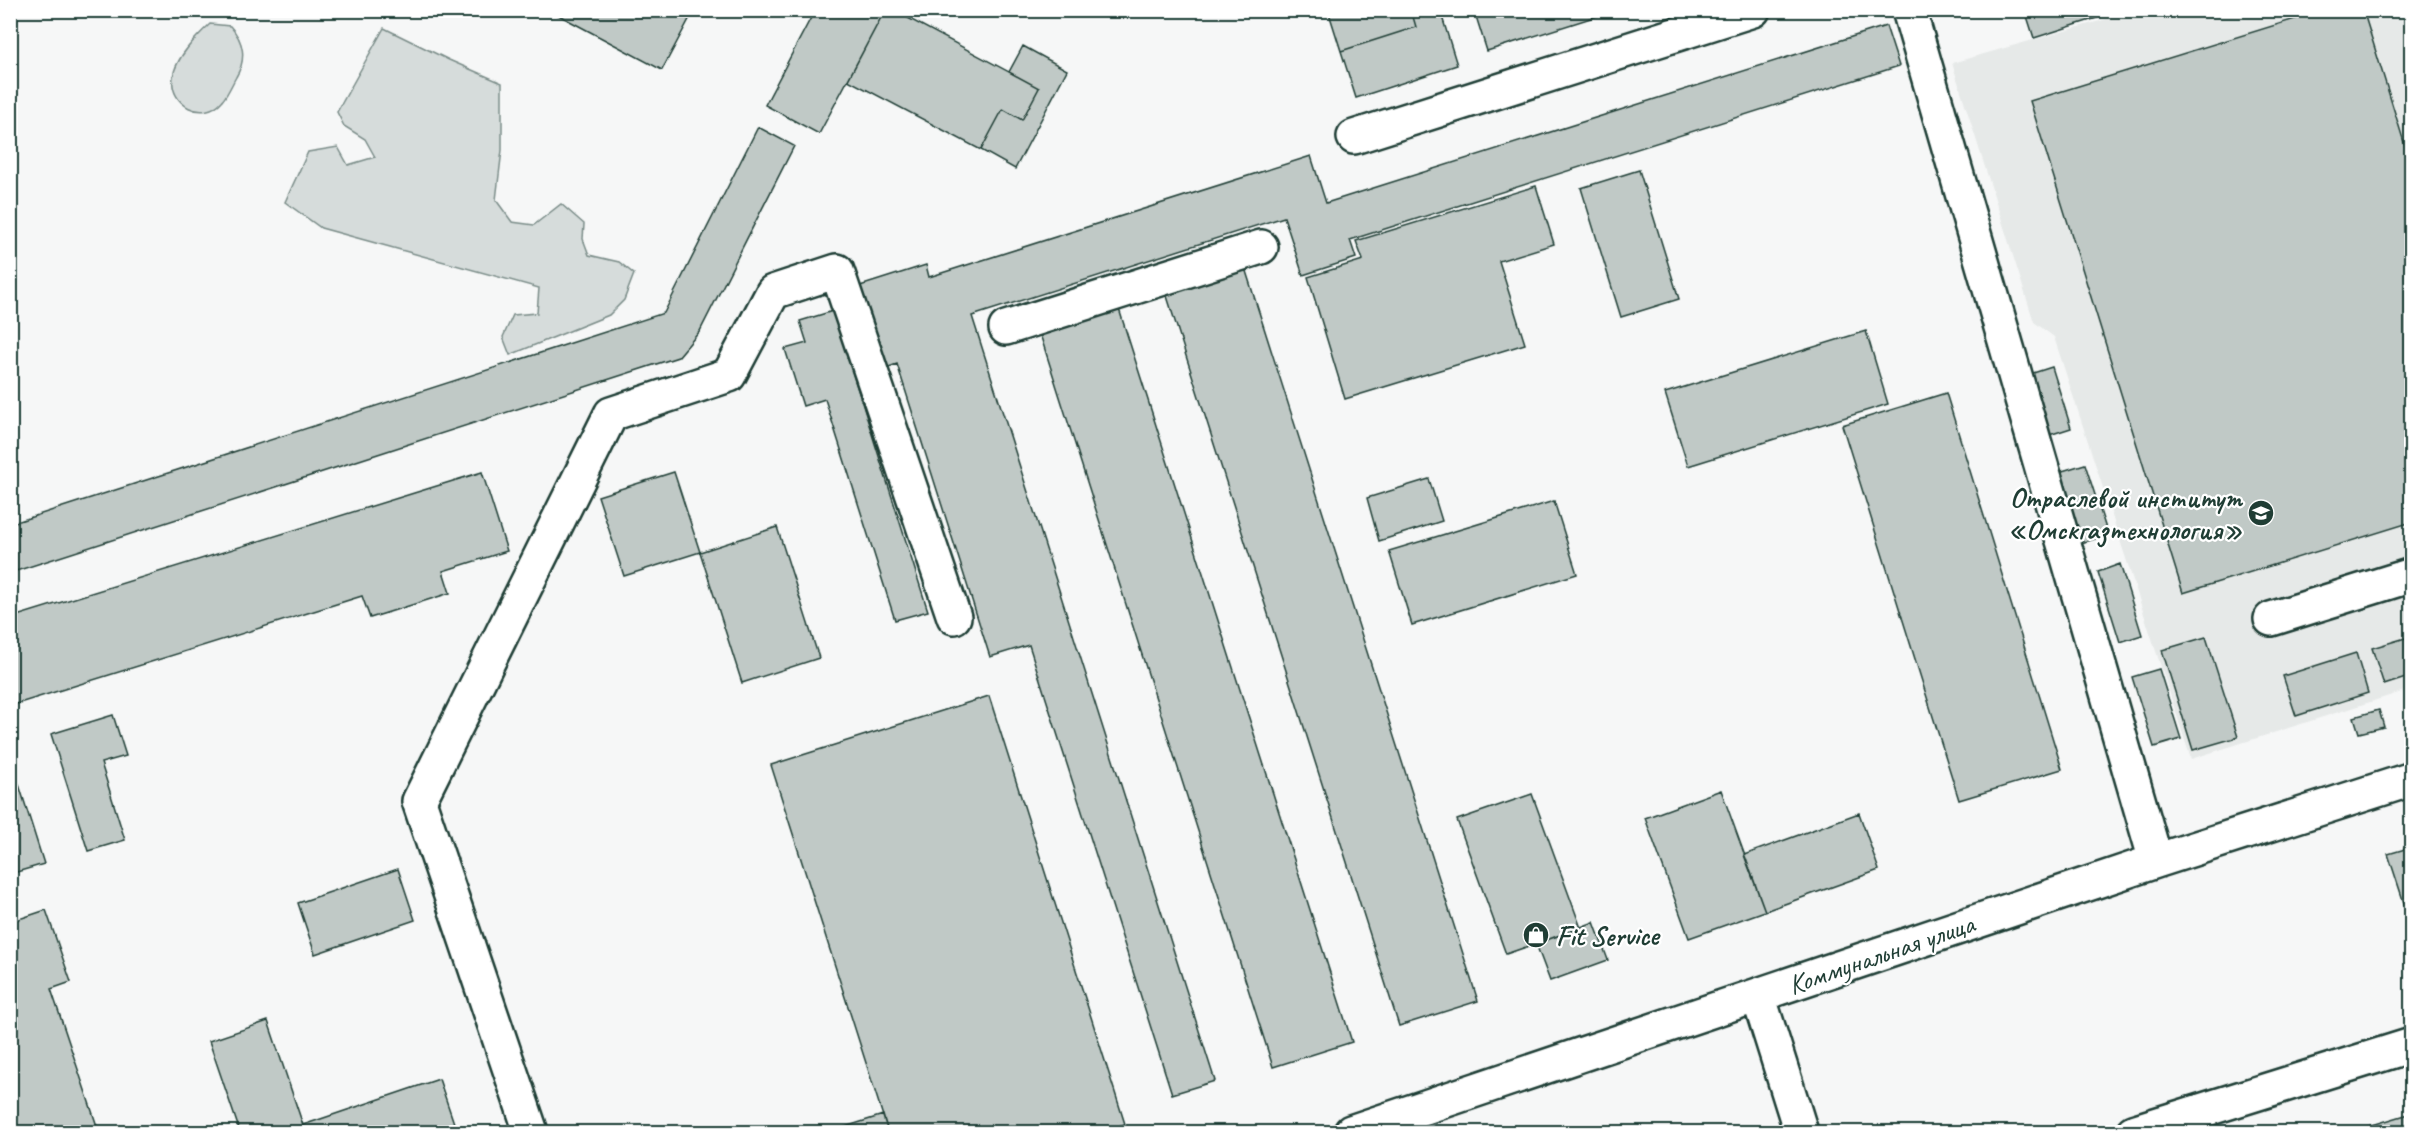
<svg xmlns="http://www.w3.org/2000/svg" width="2422" height="1143" font-family="Caveat,sans-serif">
<rect width="100%" height="100%" fill="#f6f7f7"/>
<filter id="ink" filterUnits="userSpaceOnUse"><feTurbulence type="fractalNoise" baseFrequency=".0167" numOctaves="2"/><feDisplacementMap in="SourceGraphic" scale="12" xChannelSelector="R" yChannelSelector="G"/><feConvolveMatrix kernelMatrix="1 2 1 2 8 2 1 2 1" color-interpolation-filters="sRGB"/></filter>
<g filter="url(#ink)">
<path fill="#e6e9e8" d="M 2135,11 L 2411,11 L 2411,689 L 2191,759 L 2054,337 L 2034,322 L 1952,63 Z"/>
<path fill="#d6dcdb" stroke="#7a8c88" stroke-width="1.5" d="M 210,24 L 230,26 C 244,41 247,59 236,77 C 232,84 228,94 222,101 C 203,123 169,105 173,77 C 175,59 197,36 210,24 Z
M 384,28 L 449,60 L 502,83 L 502,150 L 496,200 L 512,222 L 534,225 L 561,204 L 584,224 L 583,239 L 589,255 L 619,262 L 634,274 L 624,300 L 609,315 L 510,355 L 503,337 L 513,315 L 537,313 L 539,288 L 321,228 L 285,202 L 308,152 L 338,147 L 348,165 L 375,157 L 365,139 L 344,126 L 337,112 Z"/>
<path fill="#c0c9c6" stroke="#1f3d34" stroke-width="1.5" d="M 549,10 L 694,10 L 662,70 Z
M 815,10 L 885,10 L 819,134 L 765,105 Z
M 885,10 L 893,10 L 1039,88 L 1022,120 L 1003,109 L 981,150 L 848,80 Z
M 1328,10 L 1411,10 L 1416,27 L 1341,51 Z
M 1411,10 L 1440,10 L 1457,65 L 1356,98 L 1341,51 L 1416,27 Z
M 1474,10 L 1616,10 L 1487,51 Z
M 2025,10 L 2122,10 L 2034,38 Z
M 2324,10 L 2363,10 L 2412,168 L 2412,522 L 2183,593 L 2030,101 Z
M 1886,26 L 1899,66 L 1350,240 L 1356,258 L 1303,275 L 1284,217 L 972,316 L 1215,1081 L 1172,1094 L 1029,645 L 990,657 L 897,364 L 886,368 L 860,286 L 926,265 L 929,277 L 1311,156 L 1326,203 Z
M 1023,46 L 1067,70 L 1015,169 L 981,150 L 1003,109 L 1022,120 L 1039,88 L 1009,72 Z
M 758,127 L 794,146 L 700,331 L 678,357 L 10,573 L 10,524 L 664,313 Z
M 1639,170 L 1679,299 L 1621,317 L 1581,188 Z
M 1536,186 L 1554,244 L 1499,261 L 1525,344 L 1345,399 L 1308,277 L 1363,260 L 1356,241 Z
M 1245,268 L 1478,1001 L 1399,1026 L 1166,293 Z
M 1119,309 L 1352,1042 L 1273,1067 L 1040,334 Z
M 833,311 L 928,611 L 895,620 L 825,399 L 803,406 L 785,349 L 807,343 L 800,321 Z
M 1866,331 L 1888,404 L 1688,466 L 1665,393 Z
M 2052,367 L 2071,428 L 2046,436 L 2027,375 Z
M 1946,393 L 2062,769 L 1959,800 L 1842,425 Z
M 2085,464 L 2108,535 L 2081,543 L 2059,472 Z
M 482,472 L 507,551 L 443,571 L 450,593 L 370,618 L 362,596 L 10,706 L 10,618 Z
M 674,472 L 700,552 L 624,576 L 598,496 Z
M 1429,479 L 1442,521 L 1379,541 L 1367,498 Z
M 1554,501 L 1577,574 L 1412,625 L 1389,551 Z
M 777,527 L 819,658 L 742,683 L 700,552 Z
M 2120,564 L 2142,635 L 2120,642 L 2098,572 Z
M 2412,636 L 2412,676 L 2384,685 L 2372,648 Z
M 2206,637 L 2238,737 L 2193,750 L 2162,650 Z
M 2356,653 L 2368,693 L 2296,716 L 2283,676 Z
M 2159,669 L 2181,739 L 2154,747 L 2132,677 Z
M 989,696 L 1125,1124 L 1098,1132 L 888,1132 L 771,765 Z
M 2379,710 L 2384,727 L 2359,733 L 2354,717 Z
M 113,715 L 126,756 L 101,763 L 125,840 L 88,851 L 51,734 Z
M 10,756 L 44,864 L 10,874 Z
M 1721,790 L 1765,911 L 1689,938 L 1645,818 Z
M 1532,794 L 1581,928 L 1506,954 L 1457,820 Z
M 1859,813 L 1879,870 L 1765,911 L 1744,855 Z
M 2412,847 L 2412,904 L 2405,906 L 2388,854 Z
M 398,869 L 415,920 L 315,954 L 298,903 Z
M 46,910 L 71,982 L 51,989 L 99,1132 L 10,1132 L 10,922 Z
M 1594,922 L 1608,960 L 1550,981 L 1536,944 Z
M 268,1021 L 303,1125 L 439,1079 L 457,1132 L 240,1132 L 209,1041 Z
M 2412,1113 L 2412,1132 L 2349,1132 Z
M 883,1115 L 888,1132 L 829,1132 Z"/>
<g fill="none" stroke-linecap="round" stroke-linejoin="round">
<defs>
<path id="minor" d="M 1909,10 L 2156,861
M 1354,137 L 1753,10
M 1006,328 L 1261,247
M 2271,619 L 2412,575
M 1758,995 L 1801,1132
M 531,1132 L 419,801 L 611,414 L 729,375 L 773,292 L 837,271 L 954,617
M 1351,1132 L 2156,861 L 2412,779
M 2133,1132 L 2412,1045"/>
</defs>
<use href="#minor" stroke="#1f3d34" stroke-width="38"/>
<use href="#minor" stroke="#fff" stroke-width="33"/>
</g>
</g>
<defs>
<symbol id="university-disc" viewBox="-11 -11 22 22"><circle r="9.5" fill="#1f3d34" stroke="#fff"/><path d="M0-5L7-2L0 1L-7-2ZM-4 1L0 2.5L4 1V4Q0 6-4 4Z" fill="#fff"/></symbol>
<symbol id="shop-disc" viewBox="-11 -11 22 22"><circle r="9.5" fill="#1f3d34" stroke="#fff"/><path d="M-5-2.5h2.3a2.7 3.5 0 0 1 5.4 0H5L5.5 6h-11ZM-1.5-2.5h3a1.5 2.3 0 0 0-3 0Z" fill="#fff"/></symbol>
</defs>
<g fill-rule="evenodd">
<use href="#university-disc" x="2246" y="498" width="30" height="30"/>
<use href="#shop-disc" x="1521" y="920" width="30" height="30"/>
</g>
<g text-anchor="middle" dominant-baseline="central" stroke-width="4.5" stroke-linejoin="round" paint-order="stroke">
<g font-size="28" font-weight="bold" fill="#1f3d34" stroke="#fff" text-anchor="end">
<text x="2242" y="497">Отраслевой институт<tspan x="2242" dy="32">«Омскгазтехнология»</tspan></text>
<text x="1556" y="935" text-anchor="start">Fit Service</text>
</g>
<g font-size="28" fill="#1f3d34" stroke="#fff">
<text transform="translate(1881 954) rotate(-19)">Коммунальная улица</text>
</g>
</g>
<rect width="2422" height="1143" fill="none" stroke="#fff" stroke-width="36"/>
<rect x="18" y="18" width="2386" height="1107" fill="none" stroke="#1f3d34" stroke-width="2" filter="url(#ink)"/>
</svg>
